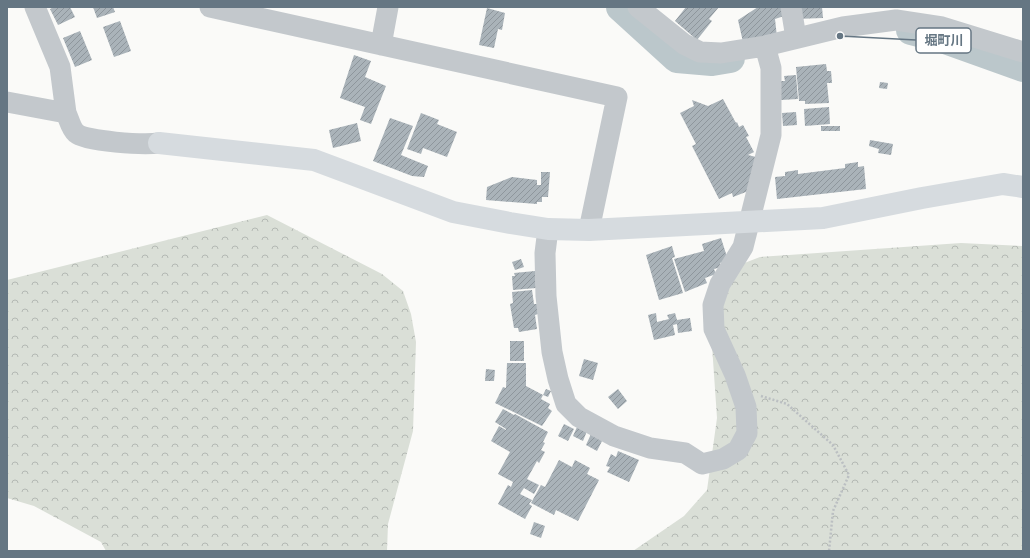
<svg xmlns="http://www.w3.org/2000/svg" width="1030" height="558" font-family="'Exo 2','Noto Sans JP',sans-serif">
<defs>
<pattern id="forest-crowns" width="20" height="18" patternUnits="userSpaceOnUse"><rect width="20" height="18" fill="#dadfd7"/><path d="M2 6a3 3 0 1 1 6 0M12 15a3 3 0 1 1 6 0" fill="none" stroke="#b4b9b4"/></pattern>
<pattern id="building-hatch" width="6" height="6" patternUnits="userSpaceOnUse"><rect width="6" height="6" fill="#aab3b9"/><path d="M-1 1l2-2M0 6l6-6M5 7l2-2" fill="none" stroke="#8e969c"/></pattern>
</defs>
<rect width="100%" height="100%" fill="#fafaf8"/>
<path fill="url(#forest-crowns)" d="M 267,215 L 382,274 L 403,291 L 411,314 L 416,342 L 413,431 L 388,524 L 387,551 L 106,551 L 101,542 L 34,506 L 7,498 L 7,280 Z
M 961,243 L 1023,246 L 1023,551 L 633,551 L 684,516 L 707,490 L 717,418 L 709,302 L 721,272 L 760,257 Z"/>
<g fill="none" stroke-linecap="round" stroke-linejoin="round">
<path stroke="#bbc7cb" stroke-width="30" d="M 621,7 L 677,58 L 712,61 L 730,58
M 911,30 L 942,38 L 1023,67"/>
</g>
<path fill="url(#building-hatch)" d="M 55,7 L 70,7 L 75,17 L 58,25 L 50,9 Z
M 93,7 L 113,7 L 115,12 L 97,18 Z
M 686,7 L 719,7 L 709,19 L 712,21 L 697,40 L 675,21 Z
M 758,7 L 783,7 L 784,16 L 775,19 L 777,37 L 743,42 L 738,20 Z
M 795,7 L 822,7 L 823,18 L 796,19 Z
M 487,8 L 505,13 L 502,30 L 498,29 L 494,48 L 479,45 Z
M 120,21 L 131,51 L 114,57 L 103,27 Z
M 80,31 L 92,60 L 75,67 L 63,38 Z
M 354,55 L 371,61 L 365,77 L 386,86 L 371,124 L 360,120 L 365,107 L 340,98 Z
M 826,64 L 827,71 L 831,71 L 832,83 L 827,83 L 829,103 L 805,104 L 805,101 L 799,101 L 796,67 Z
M 796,75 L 798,99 L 781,100 L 780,81 L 785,81 L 784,76 Z
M 880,82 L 888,83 L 887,89 L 879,88 Z
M 723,99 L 736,123 L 737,122 L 739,127 L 743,125 L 749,136 L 746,137 L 754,152 L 748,155 L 760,158 L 751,190 L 733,197 L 732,193 L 719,199 L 692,146 L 696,144 L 680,113 L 694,106 L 692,100 L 708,106 Z
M 829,107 L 830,124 L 805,126 L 804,109 Z
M 796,112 L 797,125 L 783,126 L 782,113 Z
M 421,113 L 439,120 L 437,124 L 457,132 L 447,157 L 423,148 L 421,154 L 407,149 Z
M 390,118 L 413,126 L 401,155 L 428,166 L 424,177 L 412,176 L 373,161 Z
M 357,123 L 361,141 L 333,148 L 329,130 Z
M 821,126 L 840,126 L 840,131 L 821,131 Z
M 870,140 L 893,144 L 891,155 L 878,153 L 879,149 L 869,146 Z
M 858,162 L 858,167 L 864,166 L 866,189 L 777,199 L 775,177 L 785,176 L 785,172 L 798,170 L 798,174 L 845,168 L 845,164 Z
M 541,172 L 550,172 L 548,197 L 542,197 L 542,202 L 537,202 L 537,204 L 486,200 L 487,187 L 512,177 L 537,180 L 537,185 L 541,185 Z
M 721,238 L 728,260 L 720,263 L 721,267 L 714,269 L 716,274 L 705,278 L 707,283 L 685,292 L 674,259 L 704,251 L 702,244 Z
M 672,246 L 675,257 L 672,258 L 683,293 L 659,300 L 646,255 Z
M 521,259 L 524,267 L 515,270 L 512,262 Z
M 535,271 L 536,288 L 513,290 L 512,276 L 515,276 L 514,273 Z
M 532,290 L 534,304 L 537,304 L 538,314 L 535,315 L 537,329 L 519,332 L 518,328 L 514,328 L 510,304 L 513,303 L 512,292 Z
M 656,313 L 657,322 L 669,319 L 667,315 L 675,313 L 677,320 L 690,318 L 692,331 L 678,333 L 677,324 L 673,325 L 675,335 L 654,340 L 648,315 Z
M 510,341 L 524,341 L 524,361 L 510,361 Z
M 584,359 L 598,363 L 593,380 L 579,376 Z
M 507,363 L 526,363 L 526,386 L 543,395 L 541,399 L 550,404 L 548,408 L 552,411 L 542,426 L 495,403 L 503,387 L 506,388 Z
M 486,369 L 495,370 L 494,381 L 485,381 Z
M 546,389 L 551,391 L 548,397 L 543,395 Z
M 618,389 L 627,401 L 618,409 L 608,397 Z
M 503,409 L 514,415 L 515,414 L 548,432 L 543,442 L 545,443 L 541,450 L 545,452 L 539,463 L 537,461 L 527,479 L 539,485 L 534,494 L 524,488 L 520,494 L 532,500 L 529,504 L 532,506 L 525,519 L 498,504 L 508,485 L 511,487 L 513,482 L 498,474 L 510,452 L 491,441 L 499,426 L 506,430 L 506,429 L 495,422 Z
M 564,424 L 574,429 L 568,441 L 558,436 Z
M 577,427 L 587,431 L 583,441 L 573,436 Z
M 591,434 L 603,439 L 597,451 L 586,445 Z
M 618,451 L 639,460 L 629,482 L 607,472 L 610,467 L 606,466 L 611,454 L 616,457 Z
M 559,460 L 572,467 L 575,460 L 590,468 L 587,474 L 599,480 L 578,521 L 556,510 L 554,515 L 531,503 L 541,485 L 545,487 Z
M 534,522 L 545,526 L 541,538 L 530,534 Z"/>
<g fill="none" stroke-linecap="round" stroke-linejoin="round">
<path stroke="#bbbfc2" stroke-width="2.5" stroke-dasharray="2 2" stroke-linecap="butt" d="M 761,396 L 787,404 L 833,445 L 849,475 L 833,511 L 829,551"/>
<path stroke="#c3c8cc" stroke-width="21" d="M 35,7 L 60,67 L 66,113
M 210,7 L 617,97 L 589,230
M 638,7 L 684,44 L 700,52 L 721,53 L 765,46 L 843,27 L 896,20 L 942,27 L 1023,52
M 791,7 L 796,38
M 381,45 L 388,7
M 7,102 L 66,113 C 69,119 71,129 76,133 C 86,142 144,145 159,143
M 548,229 L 545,253 L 546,296 L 552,352 L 558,379 L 566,404 L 579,417 L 614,436 L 650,448 L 685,453 L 702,464 L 723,459 L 738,450 L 747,433 L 746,407 L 735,375 L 714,329 L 713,305 L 720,284 L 743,247 L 771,135 L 771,68 L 765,46"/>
<path stroke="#d6dbdf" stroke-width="22" d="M 159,143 L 314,160 L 453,212 L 510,223 L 548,229 L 589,230 L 823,218 L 922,198 L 1003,184 L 1023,187"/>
</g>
<path fill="none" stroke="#657683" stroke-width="1.5" d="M840 36L916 40"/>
<circle fill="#657683" stroke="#fff" stroke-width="1.5" cx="840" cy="36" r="4"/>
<rect fill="#fff" stroke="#657683" stroke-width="1.5" x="916" y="28" width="55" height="25" rx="4"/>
<g font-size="13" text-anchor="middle" font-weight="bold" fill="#657683">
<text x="944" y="45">堀町川</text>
</g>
<rect width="1030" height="558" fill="none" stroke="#657683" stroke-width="16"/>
</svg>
